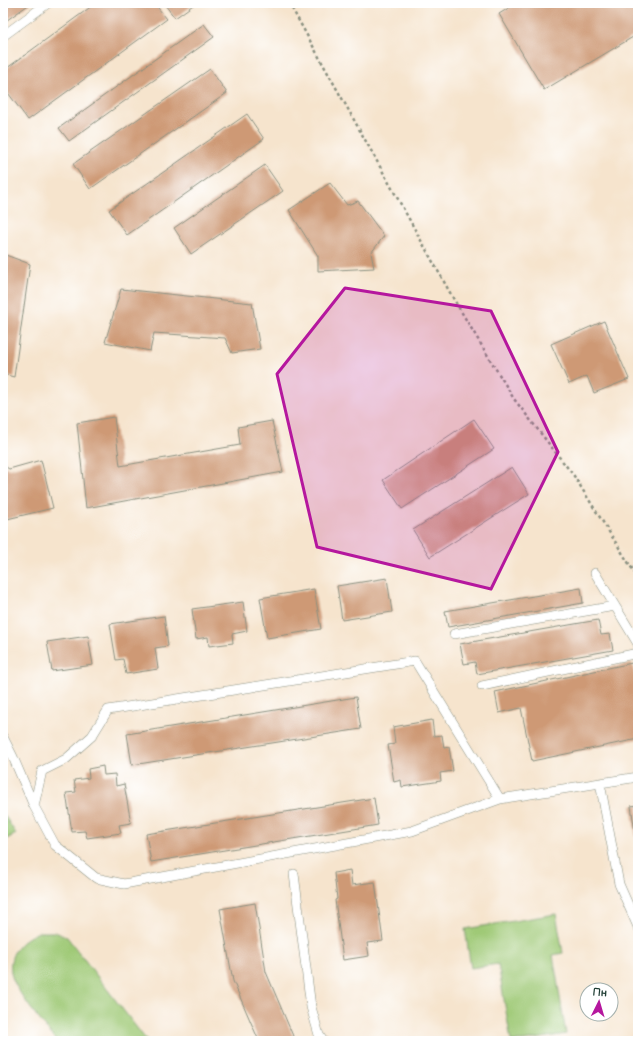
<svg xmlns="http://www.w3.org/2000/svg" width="641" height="1044" font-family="'Balsamiq Sans',sans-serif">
<rect width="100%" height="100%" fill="#fff"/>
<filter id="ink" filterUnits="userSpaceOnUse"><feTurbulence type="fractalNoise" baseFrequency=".025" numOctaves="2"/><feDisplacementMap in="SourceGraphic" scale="8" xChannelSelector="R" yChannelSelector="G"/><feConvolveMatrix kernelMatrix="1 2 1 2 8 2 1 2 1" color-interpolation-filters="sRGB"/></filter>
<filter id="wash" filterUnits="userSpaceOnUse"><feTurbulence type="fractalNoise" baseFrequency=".012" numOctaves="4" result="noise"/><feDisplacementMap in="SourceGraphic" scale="16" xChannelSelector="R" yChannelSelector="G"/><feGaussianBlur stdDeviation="0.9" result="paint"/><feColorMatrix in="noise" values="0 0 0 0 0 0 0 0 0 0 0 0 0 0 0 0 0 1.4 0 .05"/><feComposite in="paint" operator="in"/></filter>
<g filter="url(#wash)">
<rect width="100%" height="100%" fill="#f6e4cd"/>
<path fill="#9fc976" stroke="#5f8355" d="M 3,813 L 16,834 L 3,841 Z
M 556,914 L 563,953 L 553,955 L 566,1034 L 524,1041 L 511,1041 L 498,964 L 471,968 L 465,929 Z
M 39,932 L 55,932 L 67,937 L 147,1041 L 56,1041 C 45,1025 13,990 11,972 C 8,952 22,939 39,932 Z"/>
<g id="blocks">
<path fill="#ce9975" d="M 3,3 L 31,3 L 3,23 Z
M 96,3 L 154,3 L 167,19 L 28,120 L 3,86 L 3,71 Z
M 167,3 L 196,3 L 175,18 L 165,5 Z
M 517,3 L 638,3 L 638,34 L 544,90 L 499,14 Z
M 204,24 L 214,37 L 69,141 L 59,128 Z
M 210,69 L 227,93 L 90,189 L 73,164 Z
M 247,114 L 264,139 L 127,235 L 109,210 Z
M 265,165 L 283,191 L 191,254 L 174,228 Z
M 330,183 L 347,205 L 358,201 L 384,236 L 371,253 L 374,268 L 318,271 L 318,256 L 289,210 Z
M 3,254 L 30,264 L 14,377 L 3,374 Z
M 121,289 L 252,303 L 260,349 L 232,353 L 225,338 L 154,333 L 150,351 L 105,342 Z
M 604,321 L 629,379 L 594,393 L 587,376 L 569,384 L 551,344 Z
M 114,417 L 120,466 L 240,445 L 238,427 L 272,421 L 283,472 L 86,508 L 77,423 Z
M 474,419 L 494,449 L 402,509 L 383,480 Z
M 41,460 L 53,508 L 3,520 L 3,465 L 9,469 Z
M 512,467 L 529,494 L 430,557 L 413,530 Z
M 387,578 L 392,612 L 342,620 L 337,586 Z
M 581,588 L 583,603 L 448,627 L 445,611 Z
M 314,589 L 321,629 L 267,638 L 260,598 Z
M 243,602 L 247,631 L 232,634 L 233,643 L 209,646 L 208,637 L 196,639 L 192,609 Z
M 164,616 L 168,646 L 155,648 L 158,669 L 126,674 L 123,659 L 116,660 L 110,624 Z
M 598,620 L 601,635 L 610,634 L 613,650 L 477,674 L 475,662 L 464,664 L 460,644 Z
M 88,636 L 93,665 L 52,671 L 47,642 Z
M 632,663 L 638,689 L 638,739 L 532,761 L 521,708 L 499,713 L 495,692 Z
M 356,697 L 361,729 L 132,765 L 127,734 Z
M 432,720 L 434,736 L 442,735 L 444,748 L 449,747 L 453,771 L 440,773 L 441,781 L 402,787 L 401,780 L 394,782 L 388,745 L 395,744 L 393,727 Z
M 103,766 L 104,775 L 115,774 L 116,786 L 124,784 L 131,823 L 119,825 L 121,833 L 87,838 L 85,831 L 72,832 L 66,793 L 76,792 L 74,780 L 89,778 L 88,769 Z
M 374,798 L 378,825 L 151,862 L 146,834 Z
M 638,805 L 638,845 L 637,845 L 631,806 Z
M 350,870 L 352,885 L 375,882 L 383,941 L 367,943 L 369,956 L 343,960 L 335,900 L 337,899 L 334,873 Z
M 255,903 L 266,972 L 293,1036 L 297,1041 L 259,1041 L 233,981 L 220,909 Z"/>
</g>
</g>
<g filter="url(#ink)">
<use href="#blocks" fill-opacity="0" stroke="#8a9080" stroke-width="1"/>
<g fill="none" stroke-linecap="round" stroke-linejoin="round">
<defs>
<path id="service" d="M 3,36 L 48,3
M 595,573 L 638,644
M 454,634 L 615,606
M 482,686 L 638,653
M 3,737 L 13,757 L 34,806
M 600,783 L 619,884 L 638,927
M 500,799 L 412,831 L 124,884 L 96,878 L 55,845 L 34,806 L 42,771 L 66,759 L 92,736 L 108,710 L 415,661 L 500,799 L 638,777
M 294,874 L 311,1007 L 319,1035 L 323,1041"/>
</defs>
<use href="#service" stroke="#8a9080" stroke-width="10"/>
<path stroke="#8a9080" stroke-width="2.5" stroke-dasharray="3 3" stroke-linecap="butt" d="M 289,3 L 453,298 L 514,399 L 574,476 L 638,578"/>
<use href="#service" stroke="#fff" stroke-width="9"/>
</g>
</g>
<path fill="#b5179e" fill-opacity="0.2" stroke="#b5179e" stroke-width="3" stroke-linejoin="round" d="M 345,288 L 491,311 L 558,452 L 491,589 L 317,547 L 277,374 Z"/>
<rect width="641" height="1044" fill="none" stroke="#fff" stroke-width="16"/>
<g transform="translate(599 1002) rotate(5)"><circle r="19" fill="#ffffff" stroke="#a5b1ae"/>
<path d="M0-3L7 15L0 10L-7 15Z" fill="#b5179e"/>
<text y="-6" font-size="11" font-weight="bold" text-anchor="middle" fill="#1f3d34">Пн</text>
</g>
</svg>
